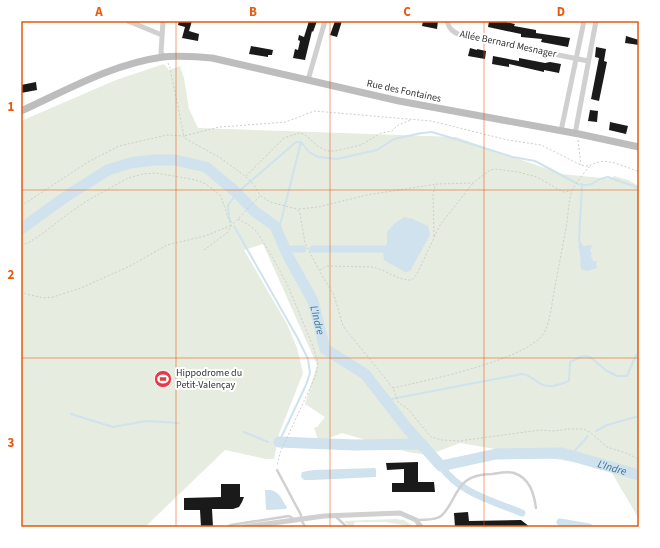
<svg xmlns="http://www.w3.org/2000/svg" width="660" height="548" font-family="'Source Sans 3',sans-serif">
<rect width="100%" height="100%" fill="#fff"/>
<path fill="#e6ecdf" d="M 164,64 L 169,70 L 180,66 L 184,78 L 189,109 L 198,128 L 456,137 L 562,174 L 611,179 L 614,176 L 628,180 L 639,186 L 639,519 L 609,468 L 460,443 L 428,455 L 408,452 L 342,433 L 319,442 L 314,428 L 317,427 L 325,417 L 305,404 L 317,365 L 263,244 L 244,250 L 287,324 L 297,348 L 303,373 L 279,434 L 274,459 L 266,459 L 225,450 L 145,527 L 21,527 L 21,121 L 116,80 Z
M 396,519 L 404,520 L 414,527 L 386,522 L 355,522 L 353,527 L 350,527 L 344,521 Z"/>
<path fill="#cfe2ee" d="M 404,217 L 413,219 L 428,226 L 430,235 L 410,271 L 405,272 L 384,260 L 383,251 L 387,243 L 387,232 L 394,224 Z
M 579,244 L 581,244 L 584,246 L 592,245 L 590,251 L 592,253 L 591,256 L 593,261 L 597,261 L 596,264 L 597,268 L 587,271 L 581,269 C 580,262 581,251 578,247 Z
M 374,468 L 376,469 L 376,477 L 312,480 L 304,480 L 301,477 L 302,472 L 313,470 Z
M 265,490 C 279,489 280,497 287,507 L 286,509 L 267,510 L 266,509 Z"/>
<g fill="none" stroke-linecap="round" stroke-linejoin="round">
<path stroke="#cfe2ee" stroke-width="2" d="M 231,222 L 229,218 L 228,205 L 237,193 L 296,142 L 301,142 L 309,152 L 318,157 L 337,159 L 377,150 L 394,139 L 422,133 L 432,132 L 513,157 L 535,161 L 578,184 L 587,185 L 592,184 L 600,179 L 608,177 L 639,188
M 234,226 L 297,337 L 308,359 L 310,373 L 306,385 L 279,442
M 278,233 L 301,142
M 581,245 L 579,240 L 582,184
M 386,400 L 522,374 C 530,375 534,380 541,384 C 550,389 561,384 569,381 L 570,362 L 583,356 L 590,357 L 607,371 L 617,376 L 627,376 L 636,355 L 639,355
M 71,414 L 113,427 L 146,421 L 179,423
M 596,431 L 607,425 L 639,416
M 244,432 L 268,442
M 571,455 L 588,436"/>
<path stroke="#cfe2ee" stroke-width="7" d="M 285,249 L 303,249
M 313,249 L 384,249
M 441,466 C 459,493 493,501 522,513
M 560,522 L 589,527"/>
<g stroke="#cfe2ee" stroke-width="11">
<path id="s1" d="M 21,229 L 68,195 L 108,170 L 130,163 L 154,160 L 175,160 L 206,167 L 237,193 L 254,211 L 275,226 L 288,256 L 313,301 L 325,349 L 365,374 L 407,428 L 441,466 L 496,454 L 562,453 L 639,475"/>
<path d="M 279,442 L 355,445 L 422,444"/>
</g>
</g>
<path fill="#1a1a1a" d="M 179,21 L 192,21 L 189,31 L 199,34 L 198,41 L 182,38 L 185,27 L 178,25 Z
M 309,21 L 317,21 L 313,32 L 312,31 L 305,60 L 293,58 L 295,49 L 298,50 L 300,41 L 298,40 L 299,35 L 304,37 Z
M 335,21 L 342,21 L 337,37 L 330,35 Z
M 423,21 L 438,21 L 437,29 L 422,26 Z
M 489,21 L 501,21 L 515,24 L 514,26 L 536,30 L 536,33 L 570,38 L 568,47 L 541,42 L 542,39 L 521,37 L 521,34 L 488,27 Z
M 626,36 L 639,40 L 639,45 L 625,43 Z
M 251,46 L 273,50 L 272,55 L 268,55 L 268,57 L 249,54 Z
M 596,47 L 606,49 L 604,61 L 607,62 L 599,101 L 591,99 L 599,58 L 595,57 Z
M 470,48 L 477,50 L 477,49 L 486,51 L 485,59 L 468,56 Z
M 493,56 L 519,61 L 519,58 L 545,63 L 550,62 L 561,64 L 559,73 L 544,70 L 544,72 L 509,64 L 509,67 L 492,64 Z
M 36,82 L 37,90 L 21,93 L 21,85 Z
M 590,110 L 598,111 L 597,122 L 588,121 Z
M 610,122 L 628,126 L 626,134 L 609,130 Z
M 418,462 L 418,482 L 434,482 L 435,492 L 392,492 L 392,483 L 404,483 L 404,469 L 387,470 L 386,463 Z
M 221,484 L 240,484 L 240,497 L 244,497 L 242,502 L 239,507 L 233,509 L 212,509 L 213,527 L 201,527 L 200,510 L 184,510 L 184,498 L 221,497 Z
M 468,512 L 469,521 L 521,520 L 530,527 L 455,527 L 454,513 Z"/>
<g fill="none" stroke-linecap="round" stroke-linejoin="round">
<path stroke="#cdcdcd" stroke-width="1" stroke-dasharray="2 2" stroke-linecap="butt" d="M 168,63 L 170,68 L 184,136 L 219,127 L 234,126 L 286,122 L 314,111 L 326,112 L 431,121 L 443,124 L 508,140 L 541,145 L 581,165 C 591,168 590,164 599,162 C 609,159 629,168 639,172
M 578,140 L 581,165
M 246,176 L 284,138 L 299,133 L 304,134 L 319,147 L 327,151 L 335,151 L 361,145 L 381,133 L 392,131 L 398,125 L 411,120
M 21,206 L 88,162 L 119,146 L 167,135 L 184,136 L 186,139 L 219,157 L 245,176 L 254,185 L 260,195 L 270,202 L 297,209 L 300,213 L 305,243 L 319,270 L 334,295 L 343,326 L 393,388 L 398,402 L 408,409 L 431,437 L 442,440 L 459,441 L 540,430 L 553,431 L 570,429 L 584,429 L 591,433 L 607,447 L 626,453 L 639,459
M 299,209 L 318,207 L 367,195 L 437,184
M 238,219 L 249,225 L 257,232 L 274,260 L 288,286 L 314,349 L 318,363 L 316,375 L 280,453 L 277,466
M 434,236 L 433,194 L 435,186 L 437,184 L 473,183 L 490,170 L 495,169 L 518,172 L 537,177 L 563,192 L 571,191
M 21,245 L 28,243 L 42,234 L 64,217 L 85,202 L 128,178 L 143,174 L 156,173 L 196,180 L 206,184 L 221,196 L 231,226
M 204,250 L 228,232 L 231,226 L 260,196
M 320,270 L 327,266 L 372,267 C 385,269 398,281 412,280 L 417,274 L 440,225 L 473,183
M 21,291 L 26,294 L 44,298 L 53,297 L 81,288 L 132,265 L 167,245 L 205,236 L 230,226
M 393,388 C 424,381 533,359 545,331 C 551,319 552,300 555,287 C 558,269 562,251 565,233 C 568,221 568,201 572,191 C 576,182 584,173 590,166"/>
<path stroke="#d0d0d0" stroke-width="2.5" d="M 277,470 L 301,515 L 301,519 L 305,527
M 335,516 L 347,527
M 417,520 C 425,519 434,521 441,516 C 452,507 455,489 466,481 C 474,475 483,474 492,474 C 499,473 508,471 514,473 C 530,478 534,494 536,508
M 227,527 L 231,525 L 289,516 L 294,519"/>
<path stroke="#d0d0d0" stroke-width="5" d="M 128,21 L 162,35
M 163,21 L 161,53 L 165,57
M 447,21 C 449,29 453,32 460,35 L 588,61
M 308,80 L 325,21
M 561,131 L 584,21
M 575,134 L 596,21
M 244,527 L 324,516 L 400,513 L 416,520 L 421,527"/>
<path stroke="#bdbdbd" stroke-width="7" d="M 21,111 C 67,90 112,64 163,57 C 179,55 196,57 212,58 L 399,101 L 579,134 L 639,147"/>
</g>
<path fill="none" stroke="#e8590c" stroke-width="1" stroke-opacity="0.55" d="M 176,21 L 176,527M 330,21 L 330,527M 484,21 L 484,527M 21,190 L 639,190M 21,358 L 639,358"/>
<defs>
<symbol id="stadium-disc" viewBox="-11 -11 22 22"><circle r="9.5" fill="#e63946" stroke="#fff"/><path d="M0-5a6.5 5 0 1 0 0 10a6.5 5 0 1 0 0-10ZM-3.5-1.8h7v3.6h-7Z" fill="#fff"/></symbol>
</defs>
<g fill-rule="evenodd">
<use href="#stadium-disc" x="153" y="369" width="20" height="20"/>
</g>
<g text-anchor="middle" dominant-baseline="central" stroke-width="4" stroke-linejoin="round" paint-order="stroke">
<g font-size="10" fill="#333" stroke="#fff">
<text transform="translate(508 44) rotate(12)">Allée Bernard Mesnager</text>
<text transform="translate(404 91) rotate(12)">Rue des Fontaines</text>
</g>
<g font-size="10" fill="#333" stroke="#fff" text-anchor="start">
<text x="176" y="373">Hippodrome du<tspan x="176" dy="12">Petit-Valençay</tspan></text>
</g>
<g font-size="11" font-style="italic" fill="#3f7597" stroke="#fff">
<text stroke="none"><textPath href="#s1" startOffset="400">L'Indre</textPath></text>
<text stroke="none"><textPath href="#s1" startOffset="771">L'Indre</textPath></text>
</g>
</g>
<rect width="660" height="548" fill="none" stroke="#ffffff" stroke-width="44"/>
<rect x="22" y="22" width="616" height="504" fill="none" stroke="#e8590c" stroke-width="1.5"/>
<g font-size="13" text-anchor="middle" font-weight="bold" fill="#e8590c">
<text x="99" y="16">A</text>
<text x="253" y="16">B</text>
<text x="407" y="16">C</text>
<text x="561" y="16">D</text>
<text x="11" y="111">1</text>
<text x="11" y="279">2</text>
<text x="11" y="447">3</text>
</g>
</svg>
